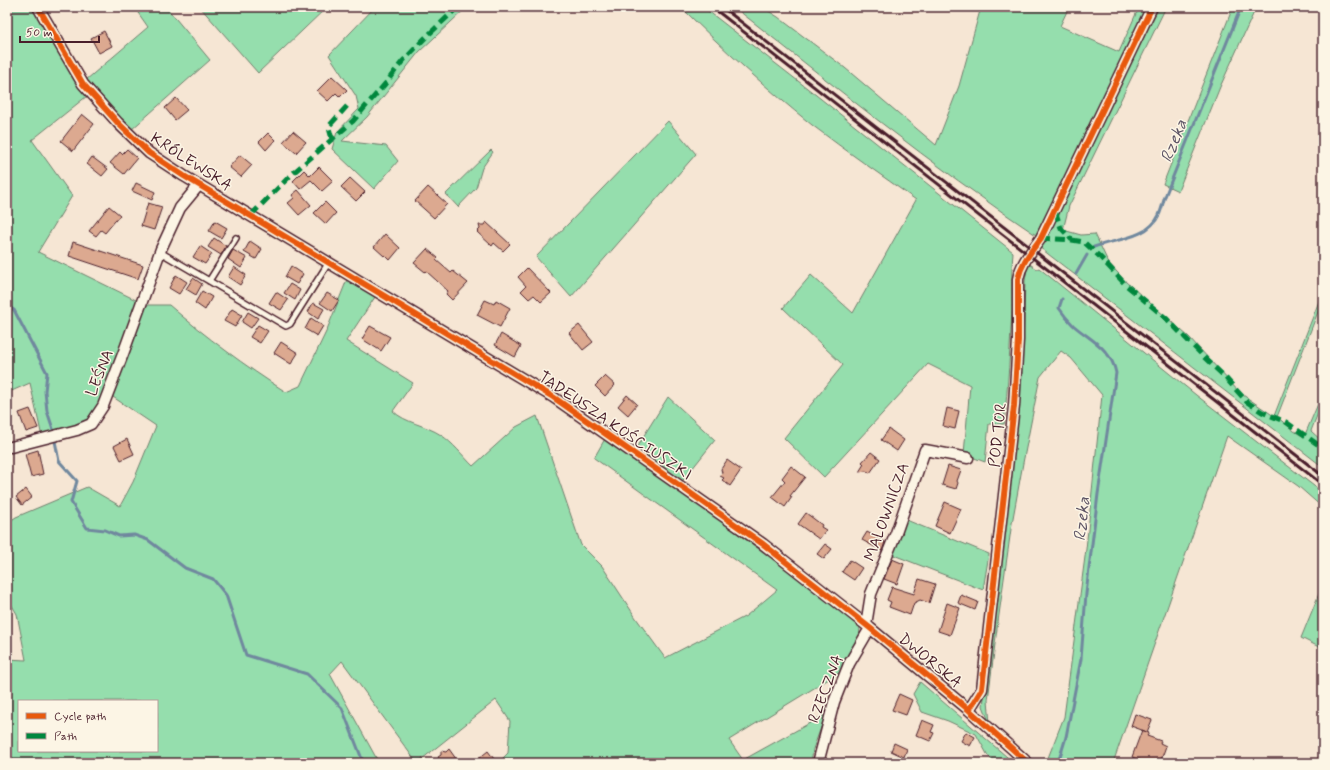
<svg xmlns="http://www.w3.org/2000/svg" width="1330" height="770" font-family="Mynerve,sans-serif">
<rect width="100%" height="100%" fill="#f6e6d4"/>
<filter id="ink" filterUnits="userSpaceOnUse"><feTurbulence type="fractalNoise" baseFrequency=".025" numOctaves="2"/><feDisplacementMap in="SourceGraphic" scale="8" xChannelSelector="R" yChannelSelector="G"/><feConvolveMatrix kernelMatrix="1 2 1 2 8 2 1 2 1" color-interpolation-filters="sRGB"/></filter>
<g filter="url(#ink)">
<path fill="#95dead" stroke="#707e6c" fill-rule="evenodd" d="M 7,7 L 32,7 L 79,87 L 87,96 L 32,140 L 72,196 L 38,252 L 140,302 L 102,402 L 90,421 L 42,437 L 30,383 L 7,393 Z
M 134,7 L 166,7 L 210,60 L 131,130 L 120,122 L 86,80 L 148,27 Z
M 200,7 L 327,7 L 258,73 Z
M 375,7 L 467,7 L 419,52 L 367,117 L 342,141 L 386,146 L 398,161 L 374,189 L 332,149 L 337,132 L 359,109 L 356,96 L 329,55 Z
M 681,7 L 703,7 L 816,95 L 1013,252 C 1011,272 1012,291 1012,310 C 1010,349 1008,386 1004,424 L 989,424 L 985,462 L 964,454 L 970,385 L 928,364 L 824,477 L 784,438 L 843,365 L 783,308 L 811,275 L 853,313 L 916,200 C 881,175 846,151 812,125 C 766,88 722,48 681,7 Z
M 734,7 L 762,7 L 778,17 L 845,68 L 936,145 L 959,86 L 981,7 L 1069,7 L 1060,26 L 1119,52 L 1139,7 L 1147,7 L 1036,235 C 931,165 833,85 734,7 Z
M 1159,7 L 1166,7 L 1069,206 L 1063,230 L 1081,235 L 1095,234 L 1108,262 L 1126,282 L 1189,337 L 1240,393 L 1274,416 L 1323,291 L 1323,299 L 1277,417 L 1294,431 L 1304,437 L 1323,392 L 1323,400 L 1311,431 L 1323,442 L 1323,467 L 1039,247 L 1054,223 L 1062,202 Z
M 1233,7 L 1256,7 L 1255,10 L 1220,87 L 1178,191 L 1163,184 Z
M 668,121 L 696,154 L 571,297 L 536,257 Z
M 491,150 L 493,152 L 482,168 L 476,188 L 458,207 L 446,194 Z
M 1028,263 L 1037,269 L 1039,268 L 1196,395 L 1323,493 L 1323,508 L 1298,486 L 1227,436 L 1113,763 L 1046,763 L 1064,717 L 1086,549 L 1102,395 L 1071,358 L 1061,351 L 1040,377 L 1023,463 L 1011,529 L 996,636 L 988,700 L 990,724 L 983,706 L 1012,470 L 1023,347 L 1025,281 Z
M 348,277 L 377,294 L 346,341 L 413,383 L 393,411 C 405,423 426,425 441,435 C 453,443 463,456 473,466 L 516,427 L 537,416 L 581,545 L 602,566 L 636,618 L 665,658 L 746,616 L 777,590 L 594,458 L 606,437 L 853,618 L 860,627 L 859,640 L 842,671 L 729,740 L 743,760 L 826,714 L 813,749 L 811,763 L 498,763 L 508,753 L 510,721 L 496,700 L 417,763 L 342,661 L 330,674 L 379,763 L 11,763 L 7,753 L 7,659 L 26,660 L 17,614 L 7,597 L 7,523 L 16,517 L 87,487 L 120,506 L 133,482 L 156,426 L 110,395 L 145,305 L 169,305 C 206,337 245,366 286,392 L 300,386 L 326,332 ZM 19,701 L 157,701 L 157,751 L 19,751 Z
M 668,397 L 715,440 L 680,484 L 633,453 Z
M 904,519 L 989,554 L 983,590 L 891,554 Z
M 1323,584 L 1323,649 L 1301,638 Z
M 920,682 L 1014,763 L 994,763 L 987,754 L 976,734 L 948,721 L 922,712 L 913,694 Z"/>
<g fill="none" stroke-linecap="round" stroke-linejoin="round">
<path stroke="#70889e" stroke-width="3" d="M 1094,247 C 1115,239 1148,239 1159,215 C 1162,209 1163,201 1166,194 L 1241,7
M 1076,274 L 1087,255
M 7,306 L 14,310 L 47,373 L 45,391 L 47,411 L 53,429
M 55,441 L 59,461 L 77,481 L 71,502 L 87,528 L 105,530 L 119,536 L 134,535 L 148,540 L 185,568 L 213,579 L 226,595 L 246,655 L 307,674 L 342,708 L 362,759 L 365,763
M 1058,763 L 1066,737 L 1081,659 L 1086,594 L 1098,494 L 1116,373 C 1111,348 1090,340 1073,325 C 1068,320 1063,314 1059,308 L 1062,299"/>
</g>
<path fill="#dca990" stroke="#4a1f2b" d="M 104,31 L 112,46 L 99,53 L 91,38 Z
M 332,76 L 347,90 L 340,97 L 336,93 L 328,101 L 317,91 Z
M 176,98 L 187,110 L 175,120 L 165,108 Z
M 82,114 L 94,124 L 73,151 L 61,141 Z
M 293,131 L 306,142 L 296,153 L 283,142 Z
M 268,133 L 275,140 L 266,150 L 259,142 Z
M 127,149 L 137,158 L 124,174 L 110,163 L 120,152 L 122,154 Z
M 240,155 L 252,165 L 241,177 L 229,167 Z
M 92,157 L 108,169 L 102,176 L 87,164 Z
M 319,167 L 333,181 L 322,191 L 311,180 L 300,189 L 293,181 L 304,170 L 310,176 Z
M 350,178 L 365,192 L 356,201 L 341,187 Z
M 136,183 L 155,192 L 152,200 L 132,191 Z
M 428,187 L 447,204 L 434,218 L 415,201 Z
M 298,190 L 311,205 L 299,215 L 288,203 L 294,198 L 292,195 Z
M 325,202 L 336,213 L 326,224 L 314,213 Z
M 148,203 L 162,207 L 154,230 L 141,226 Z
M 109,206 L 120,215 L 105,233 L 101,230 L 96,236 L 89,231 Z
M 215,221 L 227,228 L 221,238 L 209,231 Z
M 486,222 L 510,244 L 503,251 L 494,243 L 492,246 L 477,232 L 480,229 L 479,225 L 484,225 Z
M 385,234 L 400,248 L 390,260 L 385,255 L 384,256 L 374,247 Z
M 214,238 L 226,246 L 221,255 L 208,247 Z
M 250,241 L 262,249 L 256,259 L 244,252 Z
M 73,242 L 143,265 L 138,279 L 69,256 Z
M 200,246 L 212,254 L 205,264 L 193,257 Z
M 427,249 L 438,258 L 436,260 L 451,273 L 453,271 L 468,283 L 452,300 L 446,294 L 448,291 L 426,271 L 425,272 L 414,263 Z
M 233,250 L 247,258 L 241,268 L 228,259 Z
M 291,266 L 303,274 L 297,284 L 285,277 Z
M 234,267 L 246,275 L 240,285 L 228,277 Z
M 527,268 L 551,293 L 541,302 L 534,295 L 529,299 L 521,291 L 526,286 L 518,277 Z
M 176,275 L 187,282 L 179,294 L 169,288 Z
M 193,278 L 202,284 L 196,295 L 186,289 Z
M 290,284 L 300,290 L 295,300 L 284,293 Z
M 202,291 L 212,297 L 205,310 L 195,303 Z
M 276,292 L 288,300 L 281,310 L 269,303 Z
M 327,293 L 339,300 L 332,311 L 320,303 Z
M 485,300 L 494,304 L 496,300 L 510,308 L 500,327 L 477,315 Z
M 313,303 L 324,309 L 318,319 L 308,312 Z
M 232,309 L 242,315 L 235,327 L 224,321 Z
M 248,312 L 258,318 L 251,328 L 242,322 Z
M 311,318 L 323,326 L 317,336 L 305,329 Z
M 258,325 L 268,331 L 260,343 L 250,337 Z
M 579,325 L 593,342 L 583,350 L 569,333 Z
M 370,326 L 390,337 L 381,351 L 362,339 Z
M 501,334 L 521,346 L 515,357 L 495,345 Z
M 281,342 L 298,353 L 291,364 L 274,353 Z
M 605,376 L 615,385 L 605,396 L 595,386 Z
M 627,395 L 637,404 L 628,415 L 618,406 Z
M 947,408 L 959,411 L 955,429 L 943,426 Z
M 30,409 L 38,428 L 26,432 L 19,413 Z
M 889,429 L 904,440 L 897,451 L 881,440 Z
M 127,439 L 134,454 L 121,460 L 114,446 Z
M 38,450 L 43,474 L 31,477 L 25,454 Z
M 871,452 L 880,459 L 870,473 L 866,471 L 859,472 L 864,464 L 862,462 Z
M 727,460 L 741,470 L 730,486 L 722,480 L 724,478 L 720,476 L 722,473 L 721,469 Z
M 791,466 L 805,477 L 790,496 L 792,497 L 785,507 L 772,497 L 785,481 L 782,478 Z
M 948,466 L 961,470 L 957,481 L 958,483 L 956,489 L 942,485 Z
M 26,489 L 32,497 L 22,505 L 16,497 Z
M 945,502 L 961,509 L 950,533 L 935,526 Z
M 806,513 L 822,525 L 821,527 L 826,530 L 819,539 L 798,524 Z
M 867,532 L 885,542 L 882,551 L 862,540 Z
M 825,544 L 832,549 L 824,559 L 817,554 Z
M 892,559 L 904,564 L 897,584 L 884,579 Z
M 850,560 L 862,568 L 854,580 L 842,572 Z
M 919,579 L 935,584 L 929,603 L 920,600 L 914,603 L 910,615 L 889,607 L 891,602 L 887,600 L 892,587 L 914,594 Z
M 961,595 L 978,602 L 975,610 L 958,603 Z
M 947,603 L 960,608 L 950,635 L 938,631 Z
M 899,694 L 912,700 L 906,715 L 892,710 Z
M 1135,714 L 1152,720 L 1147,732 L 1131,726 Z
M 922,720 L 934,725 L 931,732 L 934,733 L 930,741 L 916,735 Z
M 1142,730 L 1149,733 L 1147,736 L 1161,741 L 1160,743 L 1166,746 L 1160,763 L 1148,763 L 1132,757 Z
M 966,732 L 975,737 L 970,746 L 961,741 Z
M 894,743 L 907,749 L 904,757 L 891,751 Z
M 449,749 L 459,763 L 442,763 L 438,757 L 441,755 L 441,751 L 446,752 Z
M 488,751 L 494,759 L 490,763 L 473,763 Z"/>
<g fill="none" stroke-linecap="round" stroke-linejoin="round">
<defs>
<path id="service" d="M 160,252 L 286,326 L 290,324 L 329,262
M 209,281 L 236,238"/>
<path id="minor" d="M 38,7 L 83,84 L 118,123 L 149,153 L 184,176 L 553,397 L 763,544 L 870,628 L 969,710 L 1028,763
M 11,447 L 77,430 L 91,424 L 103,406 L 123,354 L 161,249 L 180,208 L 199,185
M 866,625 L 871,594 L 896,533 L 925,450 L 968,458
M 969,710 L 982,689 L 1014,406 L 1018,340 L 1018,279 C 1021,263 1031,252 1041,238 L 1152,7
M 818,763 L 834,702 L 849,664 L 870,628"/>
</defs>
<use href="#service" stroke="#4a1f2b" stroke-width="8"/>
<use href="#minor" stroke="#4a1f2b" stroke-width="13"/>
<use href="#service" stroke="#fcf5e5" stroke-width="5"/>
<use href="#minor" stroke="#fcf5e5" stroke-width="10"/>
<path stroke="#4a1f2b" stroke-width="3" d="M 712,7 L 1323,485
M 722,7 L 1323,476"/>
<path stroke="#00873e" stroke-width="5" stroke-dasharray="10 5" stroke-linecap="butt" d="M 332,139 L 329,128 L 330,125 L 348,105
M 1055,211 L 1061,228 L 1072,240
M 251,215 L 292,174 L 353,121 L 385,84 L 402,62 L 425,38 L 458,7
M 1041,238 L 1072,240 L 1084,242 L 1100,257 L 1126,285 L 1167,319 L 1206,359 L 1224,376 L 1247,402 L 1262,412 L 1286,422 L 1323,448"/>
<defs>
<path id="cycleway" d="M 38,7 L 83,84 L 118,123 L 149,153 L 184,176 L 553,397 L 763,544 L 870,628 L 969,710 L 1028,763
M 969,710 L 982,689 L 1014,406 L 1018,340 L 1018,279 C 1021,263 1031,252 1041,238 L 1152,7"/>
</defs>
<use href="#cycleway" stroke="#fcf5e5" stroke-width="8"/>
<use href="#cycleway" stroke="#e8590c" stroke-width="6"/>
</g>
</g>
<g text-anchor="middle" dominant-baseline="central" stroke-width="3" stroke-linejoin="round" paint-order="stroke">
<g font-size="16" fill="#4a1f2b" stroke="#fcf5e5">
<text transform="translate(191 162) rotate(33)">KRÓLEWSKA</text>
<text transform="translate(100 373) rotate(-68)">LEŚNA</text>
<text transform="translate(615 426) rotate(34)">TADEUSZA KOŚCIUSZKI</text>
<text transform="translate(998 435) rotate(-84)">POD TOR</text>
<text transform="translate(887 512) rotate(-70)">MALOWNICZA</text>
<text transform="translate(930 661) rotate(39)">DWORSKA</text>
<text transform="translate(826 689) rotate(-69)">RZECZNA</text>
</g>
<g font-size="17" font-style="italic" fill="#5d5465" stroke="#fcf5e5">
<text transform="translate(1174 141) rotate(-68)">Rzeka</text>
<text transform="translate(1082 519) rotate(-84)">Rzeka</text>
</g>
</g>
<rect width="1330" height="770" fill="none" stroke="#fcf5e5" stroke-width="24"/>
<rect x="12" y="12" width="1306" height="746" fill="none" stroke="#4a1f2b" stroke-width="1.5" filter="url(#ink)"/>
<rect x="18" y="700" width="140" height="52" fill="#fcf5e5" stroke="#b59f9b"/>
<rect x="26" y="713" width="20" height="6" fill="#e8590c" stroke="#b59f9b"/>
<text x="54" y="720" font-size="12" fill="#4a1f2b">Cycle path</text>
<rect x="26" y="733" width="20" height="6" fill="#00873e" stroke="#b59f9b"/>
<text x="54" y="740" font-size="12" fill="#4a1f2b">Path</text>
<path d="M20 36v6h79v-6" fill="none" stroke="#4a1f2b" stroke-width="2"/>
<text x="26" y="36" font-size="12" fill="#4a1f2b" stroke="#fcf5e5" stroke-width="3" paint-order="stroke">50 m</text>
</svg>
